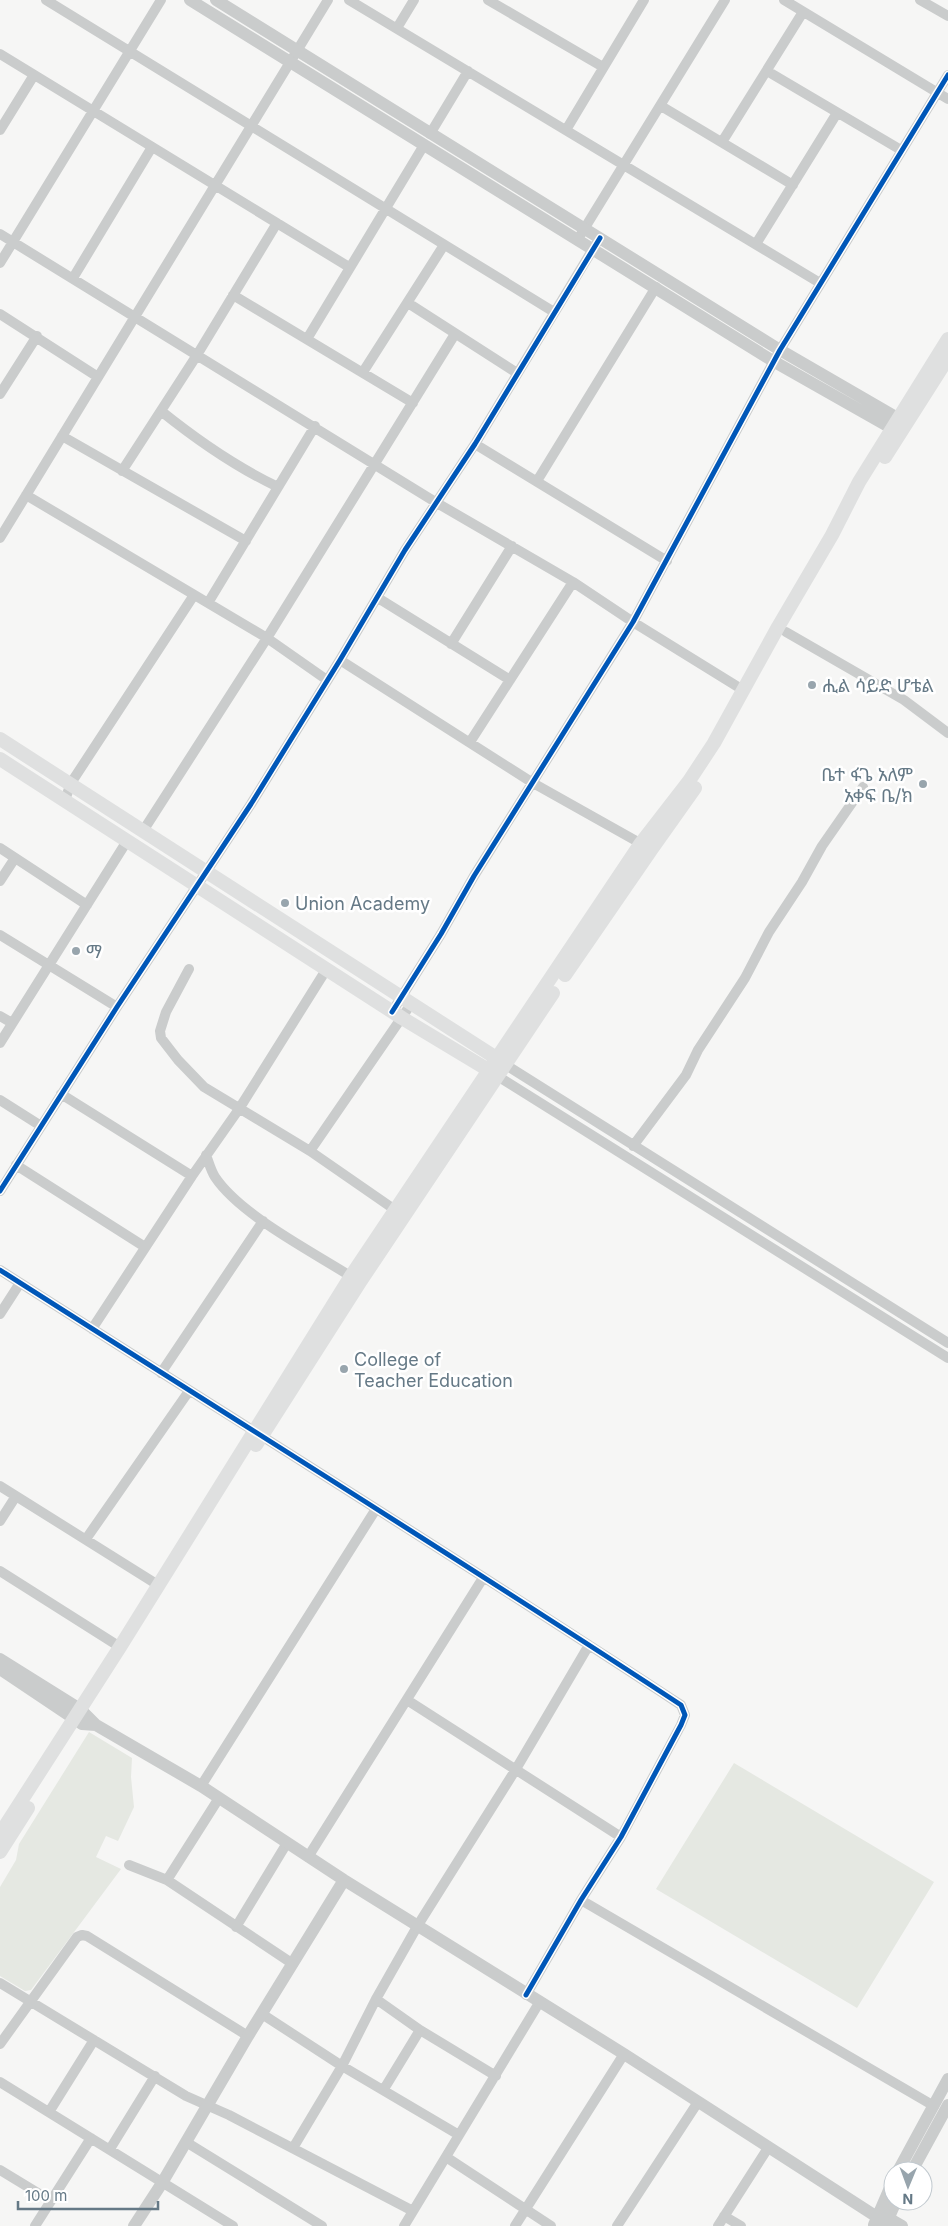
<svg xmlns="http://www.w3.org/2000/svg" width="948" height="2226" font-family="Inter,'Noto Sans Ethiopic',sans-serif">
<rect width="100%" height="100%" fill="#f6f6f5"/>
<path fill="#e5e8e2" d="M 89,1732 L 132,1758 L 131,1777 L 134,1807 L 118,1841 L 106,1836 L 96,1857 L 121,1869 L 31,1990 L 25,1991 L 0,1976 L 0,1887 L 16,1860 L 19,1844 Z
M 734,1763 L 934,1882 L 857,2008 L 656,1889 Z"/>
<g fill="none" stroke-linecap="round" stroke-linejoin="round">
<path stroke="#cacccc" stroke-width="10" d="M 46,0 L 554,312
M 349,0 L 820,283
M 488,0 L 603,67
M 784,0 L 948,99
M 920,0 L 948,16
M 397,28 L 414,0
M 0,54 L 349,267
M 767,71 L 901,150
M 661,106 L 793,185
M 0,130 L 34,75
M 566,130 L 644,0
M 430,134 L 468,71
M 722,142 L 803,12
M 0,234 L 437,503 L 573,582 L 633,622 L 743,690
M 578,239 L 725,0
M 756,244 L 837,113
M 0,263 L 161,0
M 73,278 L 152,147
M 233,295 L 413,403
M 408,303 L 517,373
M 0,314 L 98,377
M 307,339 L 424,145
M 363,372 L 444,245
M 0,394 L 37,336
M 161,411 C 197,440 236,467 278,487
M 62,436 L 246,541
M 475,444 L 667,561
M 122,471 L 197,355 L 277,223
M 537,481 L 656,287
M 26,495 L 267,638 L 327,680
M 0,538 L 328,0
M 378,598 L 510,680
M 208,603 L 315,426
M 786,632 L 904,700 L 948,733
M 451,644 L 512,546
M 340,660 L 533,783 L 647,847
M 470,742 L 573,582
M 65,800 L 71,783 L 194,595
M 143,831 L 267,638 L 455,334
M 0,848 L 87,905
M 0,881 L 15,858
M 0,935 L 117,1007
M 189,969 L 166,1012 L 160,1031 L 161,1038 L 178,1060 L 204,1087 L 310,1151 L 401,1214
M 392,1012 L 441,934 L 474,876 L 633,622 L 780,350 L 948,75
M 0,1016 L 12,1023
M 0,1043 L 127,841
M 506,1065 L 948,1343
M 499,1077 L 948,1358
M 61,1094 L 192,1176
M 0,1100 L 41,1126
M 633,1146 L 686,1075 L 698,1050 L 745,978 L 769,932 L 802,882 L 822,846 L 863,787
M 310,1151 L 411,1004
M 206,1155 C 209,1163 211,1171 215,1177 C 241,1216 315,1253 355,1279
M 16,1165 L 145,1247
M 0,1191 L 117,1007 L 251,804 L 340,660 L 405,550 L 475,444 L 596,244
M 0,1270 C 227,1415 456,1557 681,1705 L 685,1715 L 681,1725 L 621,1837 L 581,1900 L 526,1995
M 0,1314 L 20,1283
M 92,1329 L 192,1176 L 239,1109 L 326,970
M 161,1373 L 263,1221
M 0,1486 L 158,1585
M 0,1521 L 16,1496
M 86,1539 L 189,1391
M 0,1571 L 120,1647
M 407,1700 L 621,1837
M 201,1786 L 376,1509
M 308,1857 L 483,1578
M 129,1865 L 167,1880 L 293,1964
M 167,1880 L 219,1798
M 581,1900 L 934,2106
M 236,1927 L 287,1843
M 0,1983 L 186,2096 L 229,2115 L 413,2211
M 376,1999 L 420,2030 L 496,2076
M 262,2014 L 342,2066 L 459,2135
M 0,2044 L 77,1937 L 82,1935 L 87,1936 L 248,2036
M 0,2082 L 233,2226
M 384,2089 L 420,2030
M 49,2112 L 94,2040
M 186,2142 L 322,2226
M 293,2148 L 342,2066 L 376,1999 L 418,1925 L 516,1769 L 589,1645
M 110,2149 L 155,2076
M 446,2157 L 551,2226
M 0,2170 L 51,2201
M 724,2216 L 741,2226
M 35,2226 L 91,2138
M 404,2226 L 539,2003
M 515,2226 L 624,2054
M 617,2226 L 698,2102
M 718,2226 L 768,2148"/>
<path stroke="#cacccc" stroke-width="12" d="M 190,0 L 773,361 L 900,433
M 216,0 L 780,350 L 906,423
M 0,1659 L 80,1709 L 96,1725 L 201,1786 L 344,1880 L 624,2054 L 877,2217 L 884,2226
M 0,1669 L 82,1724 L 96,1725
M 898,2171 L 948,2079
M 912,2171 L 948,2105
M 877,2217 L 888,2218 L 902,2226
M 886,2224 L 896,2201
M 874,2225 L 893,2181
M 134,2226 L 162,2183 L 248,2036 L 344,1880"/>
<path stroke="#dfe0e0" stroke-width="14" d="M 885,457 L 948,358
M 0,739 L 504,1063
M 0,759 L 402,1018 L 495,1074
M 565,975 L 651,850 L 695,788
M 256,1445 L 360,1282 L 553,993
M 0,1834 L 120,1647 L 351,1276 L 641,843 L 689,781 L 714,743 L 778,627 L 832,535 L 859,482 L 948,339
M 0,1852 L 28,1808"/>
<defs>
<path id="cycleway" d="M 392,1012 L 441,934 L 474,876 L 633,622 L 780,350 L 948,75
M 0,1191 L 117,1007 L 251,804 L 340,660 L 405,550 L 475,444 L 600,238
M 0,1270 C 227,1415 456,1557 681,1705 L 685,1715 L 681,1725 L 621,1837 L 581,1900 L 526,1995"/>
</defs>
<use href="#cycleway" stroke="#fff" stroke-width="8"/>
<use href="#cycleway" stroke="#0057b8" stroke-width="5"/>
</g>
<g fill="#98a5ad" stroke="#fff" stroke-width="2">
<circle cx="812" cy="685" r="5"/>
<circle cx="923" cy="784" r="5"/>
<circle cx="285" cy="903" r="5"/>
<circle cx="76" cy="951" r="5"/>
<circle cx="344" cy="1369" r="5"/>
</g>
<g text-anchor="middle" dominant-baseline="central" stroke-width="5" stroke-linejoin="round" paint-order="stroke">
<g font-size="18" fill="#657986" stroke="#fff" text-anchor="start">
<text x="822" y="685">ሒል ሳይድ ሆቴል</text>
<text x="913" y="774" text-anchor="end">ቤተ ፋጌ አለም<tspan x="913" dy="21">አቀፍ ቤ/ክ</tspan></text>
<text x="295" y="903">Union Academy</text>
<text x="86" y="951">ማ</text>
<text x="354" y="1359">College of<tspan x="354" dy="21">Teacher Education</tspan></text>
</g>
</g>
<g transform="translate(908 2186) rotate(181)"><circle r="24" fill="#ffffff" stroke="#c1c9cf"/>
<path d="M0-4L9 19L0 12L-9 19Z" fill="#98a5ad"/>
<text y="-8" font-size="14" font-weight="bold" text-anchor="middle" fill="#657986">N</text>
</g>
<path d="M18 2201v8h140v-8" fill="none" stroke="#657986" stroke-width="2.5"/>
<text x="25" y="2201" font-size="15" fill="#657986" stroke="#ffffff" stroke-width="4" paint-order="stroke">100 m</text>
</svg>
